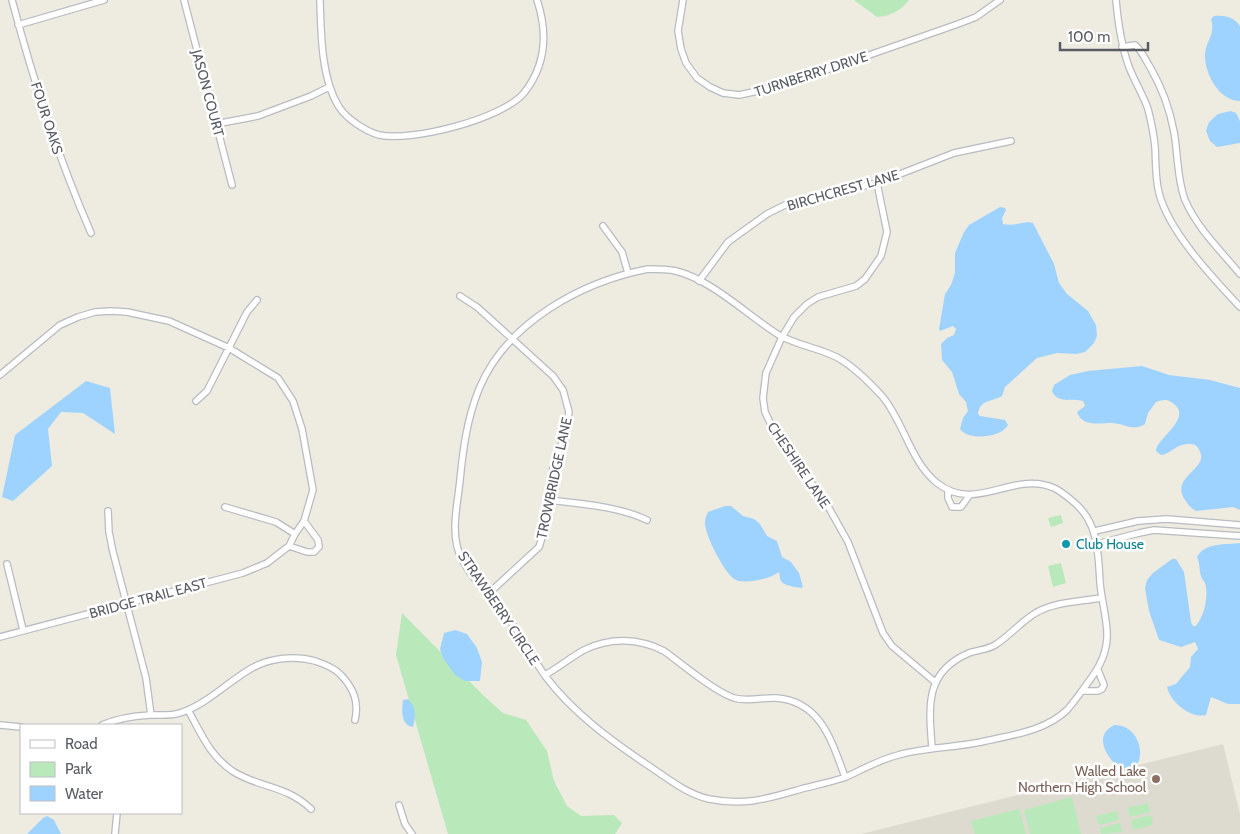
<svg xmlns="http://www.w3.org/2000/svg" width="1240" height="834" font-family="Cabin,sans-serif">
<rect width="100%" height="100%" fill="#eeebe0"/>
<path fill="#dddacf" d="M 1223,744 L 1240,814 L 1240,834 L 861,834 Z"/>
<path fill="#b9e9ba" d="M 854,0 L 909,0 C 901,11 890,16 877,17 Z
M 1061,515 L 1063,523 L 1051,527 L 1048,518 Z
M 1061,563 L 1066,583 L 1053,587 L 1048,566 Z
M 402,613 L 484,696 L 503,713 L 526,720 L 547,751 L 554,781 L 567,806 L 581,816 L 614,815 L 622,823 L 615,834 L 448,834 L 396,655 Z
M 1072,797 L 1081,834 L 1030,834 L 1024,810 Z
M 1148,803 L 1150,812 L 1130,817 L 1127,808 Z
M 1019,809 L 1026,834 L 975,834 L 971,821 Z
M 1117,811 L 1119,820 L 1099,825 L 1096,816 Z
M 1151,815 L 1153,825 L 1133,830 L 1131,820 Z
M 1120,823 L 1122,832 L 1101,834 L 1100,828 Z"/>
<path fill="#9fd3ff" d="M 1214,16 C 1225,15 1234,17 1240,26 L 1240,101 C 1220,101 1206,76 1205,58 C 1204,42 1216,36 1211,19 Z
M 1231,111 L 1236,113 L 1240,121 L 1240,143 L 1217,147 L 1210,141 L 1206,131 L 1209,122 L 1218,114 Z
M 1000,207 L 1005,208 L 1006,210 L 1002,218 L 1003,224 C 1015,227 1024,220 1033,223 L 1054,264 L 1059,283 L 1067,294 L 1088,311 L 1096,325 L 1097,336 L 1094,343 L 1085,352 L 1076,354 L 1057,353 L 1037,358 L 1005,387 L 1002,396 C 992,402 980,399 978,414 L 980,416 L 1005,420 L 1008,425 C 1001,438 968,441 960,429 L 963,418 L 968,411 L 966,402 L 959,394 L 952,372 L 942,360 L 941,344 L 947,338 L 954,335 L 956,329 L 953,326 L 940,331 L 939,329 L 945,294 L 951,285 L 955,273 L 955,253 L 964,232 L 969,225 Z
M 1142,366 L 1169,375 L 1210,380 L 1240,388 L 1240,510 L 1233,507 L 1196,511 C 1191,508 1188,505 1185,500 C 1169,476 1211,469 1199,450 C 1197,445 1194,444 1190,444 C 1174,444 1172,454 1161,455 L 1156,451 C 1156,438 1196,417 1171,402 C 1166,399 1162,400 1156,402 L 1148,413 L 1145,424 C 1134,432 1124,423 1111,423 C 1099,423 1082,427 1077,412 L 1085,406 L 1083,401 C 1072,398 1057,404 1052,391 L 1054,385 L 1070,375 L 1088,371 Z
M 86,381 L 110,388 L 115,434 L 83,413 L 61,412 L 48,429 L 52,466 L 13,501 L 2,497 L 15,435 Z
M 725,506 L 731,506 L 743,516 L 754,519 L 760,524 L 767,536 L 777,541 L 782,557 L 791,562 L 799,573 L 803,587 L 801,588 C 796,587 784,586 781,581 C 779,578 780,575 779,572 C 771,579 743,585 734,579 C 724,572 705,535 705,523 C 705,519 706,516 708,512 Z
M 1240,543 L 1240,704 L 1228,704 L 1211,697 L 1206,715 C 1191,719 1170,702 1167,687 L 1176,684 L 1180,679 L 1190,667 L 1191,657 L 1198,649 L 1195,642 L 1181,647 L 1159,640 L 1149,611 L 1145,588 L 1147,580 L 1153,573 L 1172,559 L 1176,559 L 1184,572 L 1191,622 L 1193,626 L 1196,626 C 1204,616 1209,597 1205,583 C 1204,581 1202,579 1201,576 C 1199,570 1200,563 1197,557 C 1205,542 1226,545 1240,543 Z
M 455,630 L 467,634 L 477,648 L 482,662 L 480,681 L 465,681 L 455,675 L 443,658 L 440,649 L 444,633 Z
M 408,699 C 416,707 416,716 413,727 C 400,725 402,710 403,700 Z
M 1114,725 C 1134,724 1145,747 1138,763 L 1127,768 L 1119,768 C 1106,756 1093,736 1114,725 Z
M 47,816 L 54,820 L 61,834 L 27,834 L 43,818 Z"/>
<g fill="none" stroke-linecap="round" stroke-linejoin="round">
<defs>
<path id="minor" d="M 12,0 C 33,80 58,157 91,233
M 184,0 L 232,185
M 320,0 C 321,33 321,78 339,107 C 347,119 365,131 379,135 C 412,142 502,119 524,93 C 546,65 548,33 537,0
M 683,0 L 678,31 L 681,49 L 686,63 L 697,78 L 710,87 L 723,93 L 739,95 L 758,91 L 809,76 L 958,24 L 976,17 L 1000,0
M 1116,0 C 1118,23 1121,45 1129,67 C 1135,82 1143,95 1148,109 C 1151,121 1154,135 1155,147 C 1156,162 1155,177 1159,193 C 1169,232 1213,278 1240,307
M 18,25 L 104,0
M 1122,47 L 1135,45 C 1142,51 1145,59 1150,67 C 1161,86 1170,110 1174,132 C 1178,154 1177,179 1185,200 C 1197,228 1221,251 1240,274
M 216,124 L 258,116 L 311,96 L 329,87
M 877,183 L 887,232 L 881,256 L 865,279 L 856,286 L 818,297 L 807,304 L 794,317 L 782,337 L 766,373 L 763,398 L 765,412 L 777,437 L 825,501 L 848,542 L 883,633 L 892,646 L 935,682
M 603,226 L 622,252 L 628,273
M 648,269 C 658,269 667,269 676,271 C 712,280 747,315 779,335 C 798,346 821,348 840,359 C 855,368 870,383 882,396 C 904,422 910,461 937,483 C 976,514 1013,470 1054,488 C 1061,491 1070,499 1076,504 C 1099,525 1098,554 1100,582 C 1101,600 1108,620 1107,638 C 1106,658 1096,672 1084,688 C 1079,695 1073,703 1067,710 C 1044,732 1010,735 981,742 C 953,748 925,747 898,755 C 879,760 863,769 846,777 C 832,782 816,785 801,789 C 766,799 745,806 709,799 C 687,794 670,780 652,768 C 613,742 574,714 546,677 C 531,657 521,633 505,614 C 490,595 462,570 457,546 C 452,525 458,501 460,480 C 463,449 467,419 479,389 C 506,323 581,282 648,269 Z
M 699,281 L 728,242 L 767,214 L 789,203 L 877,183 L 954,153 L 1011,141
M 460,296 L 477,307 L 553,376 L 563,390 L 569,412 L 565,434 L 553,468 L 545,528 L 539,547 L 488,594
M 0,375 L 60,325 L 78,317 L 95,312 L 111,311 L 127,312 L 169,321 L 229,348 L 278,378 L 293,401 L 302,429 L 313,490 L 304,521 L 295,534 L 289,546 L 267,563 L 243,573 L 0,637
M 196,401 L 207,391 L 247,312 L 257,300
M 948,490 L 948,498 L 952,507 L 961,507 L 969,496
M 549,500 C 582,504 617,506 647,520
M 225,507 L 276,522 L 295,534
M 108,511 L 109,532 L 113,552 L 146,678 L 151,715
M 1095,531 L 1138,521 L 1167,519 L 1240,525
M 1097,544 L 1139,533 L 1154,530 L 1240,536
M 289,546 L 307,552 L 314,552 L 319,547 L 318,540 L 304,521
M 7,564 L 23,630
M 545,675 C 558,668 571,657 584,650 C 610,637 639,638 664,651 C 682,664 715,692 734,698 C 749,702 762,697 776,698 C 821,701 832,742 845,777
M 1082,691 L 1098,691 L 1102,689 L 1104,685 L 1098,670
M 188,710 C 201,733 210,757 234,772 C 260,788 286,785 311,809
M 0,725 L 21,727
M 102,725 C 118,718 133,716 150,715 C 160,715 171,716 180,713 C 208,704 227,682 252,668 C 270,658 295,655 315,661 C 324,664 335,668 341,675 C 354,689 359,702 355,720
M 932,748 C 929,707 924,672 969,653 C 977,650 987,650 995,645 C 1008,637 1018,625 1031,616 C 1050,602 1077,602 1101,598
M 399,805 L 405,824 L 412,834
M 115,834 L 117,813"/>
</defs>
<use href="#minor" stroke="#b8bbc1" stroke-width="8"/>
<use href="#minor" stroke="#fff" stroke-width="5.5"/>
</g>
<circle fill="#0f9aa8" stroke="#fff" stroke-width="2" cx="1066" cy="544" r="5"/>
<circle fill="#8d6e63" stroke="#fff" stroke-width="2" cx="1156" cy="779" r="5"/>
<g text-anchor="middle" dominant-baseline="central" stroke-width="5" stroke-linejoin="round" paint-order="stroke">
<g font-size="14" fill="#595d63" stroke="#fff">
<text transform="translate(811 74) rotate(-18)">TURNBERRY DRIVE</text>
<text transform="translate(208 93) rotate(75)">JASON COURT</text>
<text transform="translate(47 118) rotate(72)">FOUR OAKS</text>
<text transform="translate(843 190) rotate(-16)">BIRCHCREST LANE</text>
<text transform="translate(799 465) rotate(56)">CHESHIRE LANE</text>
<text transform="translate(554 478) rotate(-78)">TROWBRIDGE LANE</text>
<text transform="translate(148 598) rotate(-15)">BRIDGE TRAIL EAST</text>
<text transform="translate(499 608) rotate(56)">STRAWBERRY CIRCLE</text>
</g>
<g font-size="14" fill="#0d838f" stroke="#fff" text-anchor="start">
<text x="1076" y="544">Club House</text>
</g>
<g font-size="14" fill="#785e54" stroke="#fff" text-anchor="end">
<text x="1146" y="771">Walled Lake<tspan x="1146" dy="16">Northern High School</tspan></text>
</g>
</g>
<rect x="20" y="724" width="162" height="90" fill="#ffffff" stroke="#bdbec1"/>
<rect x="30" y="740" width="25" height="8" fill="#ffffff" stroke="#bdbec1"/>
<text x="65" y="749" font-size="15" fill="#595d63">Road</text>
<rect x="30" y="762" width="25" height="15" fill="#b9e9ba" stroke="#bdbec1"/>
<text x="65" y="774" font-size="15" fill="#595d63">Park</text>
<rect x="30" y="786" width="25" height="15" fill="#9fd3ff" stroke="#bdbec1"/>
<text x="65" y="799" font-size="15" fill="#595d63">Water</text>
<path d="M1060 42v8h88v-8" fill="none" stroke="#595d63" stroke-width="2.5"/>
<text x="1068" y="42" font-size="15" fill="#595d63" stroke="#ffffff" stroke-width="4" paint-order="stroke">100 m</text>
</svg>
